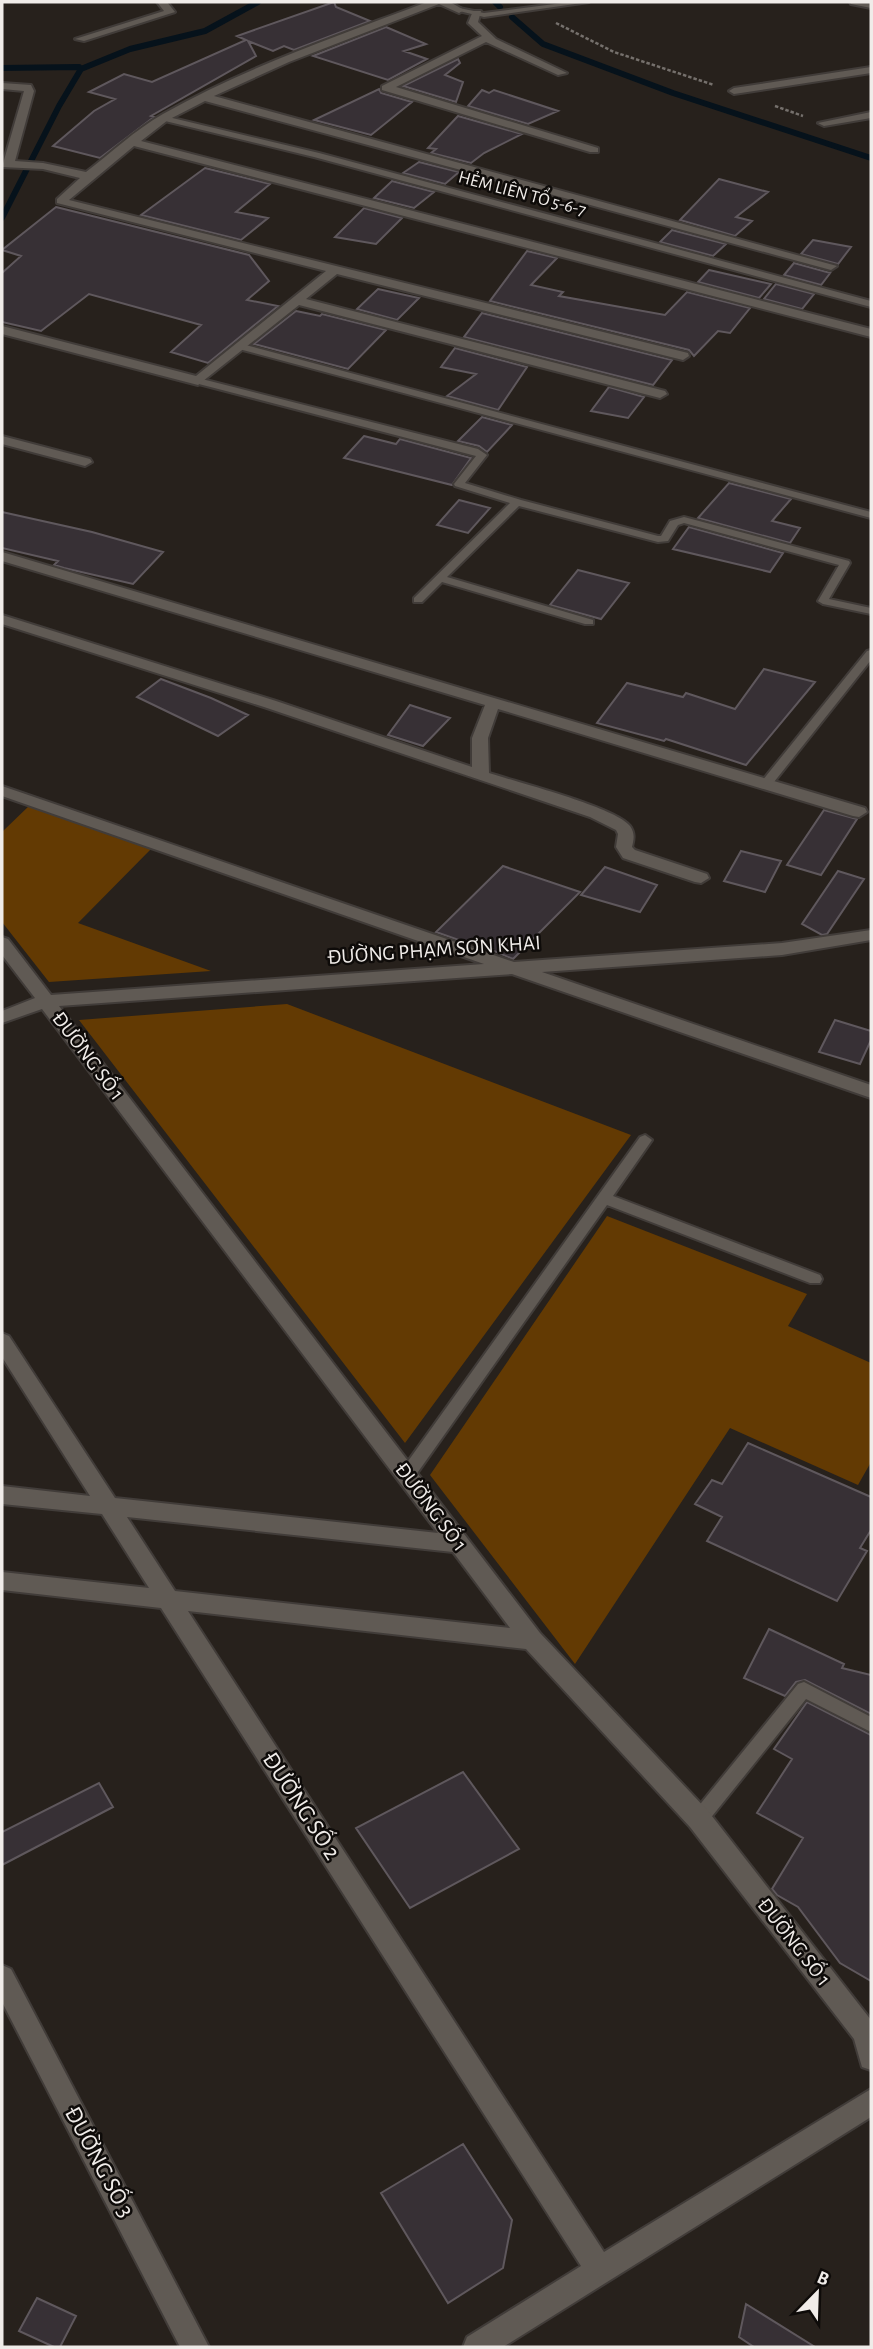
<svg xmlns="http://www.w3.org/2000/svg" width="873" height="2349" font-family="'Alegreya Sans',sans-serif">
<rect width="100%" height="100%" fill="#27211c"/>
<path fill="#633a03" d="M 30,805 L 152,848 L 78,923 L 211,971 L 49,982 L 2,922 L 2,832 Z
M 287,1004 L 631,1135 L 405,1443 L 79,1020 Z
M 607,1216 L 807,1294 L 788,1326 L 871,1363 L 871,1462 L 858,1485 L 730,1428 L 575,1664 L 430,1475 Z"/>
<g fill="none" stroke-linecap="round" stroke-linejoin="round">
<path stroke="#06121b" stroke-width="6" d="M 495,2 L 500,7
M 512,17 L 543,44 L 673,93 L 871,158
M 2,68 L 79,67
M 2,218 L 59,106 L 81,69 L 130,49 L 205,31 L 258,2"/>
</g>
<path fill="#373035" stroke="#5f585d" stroke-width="2" d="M 334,2 L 336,7 L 370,21 L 294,50 L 284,46 L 273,51 L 248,41 L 256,56 L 151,116 L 154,117 L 100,158 L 53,146 L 94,111 L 115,99 L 89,92 L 124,74 L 152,82 L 246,40 L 237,36 Z
M 386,27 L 426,44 L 404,51 L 427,59 L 388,80 L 313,56 Z
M 458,59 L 460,63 L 445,75 L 463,82 L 456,102 L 403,86 Z
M 379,89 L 381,93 L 412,102 L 371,135 L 314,120 Z
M 482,90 L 489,93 L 494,90 L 558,111 L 528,124 L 468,106 Z
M 458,116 L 522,134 L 484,153 L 471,163 L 431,153 L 436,149 L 428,148 Z
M 419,162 L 459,172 L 445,184 L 403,173 Z
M 205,168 L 270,184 L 236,212 L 268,218 L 241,240 L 141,215 Z
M 719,179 L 768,192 L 736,217 L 752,221 L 735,236 L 680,220 Z
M 392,181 L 434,192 L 414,208 L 374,198 Z
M 56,207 L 249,255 L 269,281 L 247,300 L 278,306 L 208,363 L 171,352 L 201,325 L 89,294 L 41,331 L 2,322 L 2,273 L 21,256 L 2,250 Z
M 364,208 L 402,218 L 376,244 L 335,237 Z
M 672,230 L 726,244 L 713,256 L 660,242 Z
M 813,240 L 851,247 L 838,264 L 801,254 Z
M 527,251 L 557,258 L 531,285 L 563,292 L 559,296 L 665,315 L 687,292 L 750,308 L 730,333 L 718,331 L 694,356 L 689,350 L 490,301 Z
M 794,263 L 830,273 L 831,272 L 821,285 L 784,275 Z
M 709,270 L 771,284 L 759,298 L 698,282 Z
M 776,284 L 814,294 L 802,309 L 764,299 Z
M 378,289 L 419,298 L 397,320 L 357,309 Z
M 296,311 L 320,316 L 322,314 L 386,330 L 348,369 L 254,344 Z
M 482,313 L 672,360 L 653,385 L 464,337 Z
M 455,348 L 527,367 L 498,410 L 447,396 L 476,374 L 441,367 Z
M 609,387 L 644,397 L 628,418 L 591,411 Z
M 482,417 L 512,425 L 487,452 L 479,446 L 458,441 Z
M 364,436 L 396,444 L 400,439 L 471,458 L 452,485 L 344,458 Z
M 729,483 L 791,499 L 772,521 L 800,528 L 790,543 L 698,518 Z
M 459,500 L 490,508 L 468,533 L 437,525 Z
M 2,512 L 92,532 L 163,552 L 133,584 L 64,568 L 54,565 L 58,561 L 2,548 Z
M 689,527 L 783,553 L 770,572 L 673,549 Z
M 578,570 L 629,583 L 601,619 L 550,605 Z
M 764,669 L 815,682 L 746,765 L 666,739 L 664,741 L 597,723 L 627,683 L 683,697 L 686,693 L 735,709 Z
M 161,679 L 211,698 L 248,715 L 218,736 L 137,697 Z
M 410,705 L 450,718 L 423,746 L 388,735 Z
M 824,810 L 857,819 L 821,875 L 787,865 Z
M 741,851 L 781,861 L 765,892 L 724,881 Z
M 503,866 L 580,892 L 513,959 L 473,942 L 470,944 L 436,932 Z
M 605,867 L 657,885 L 640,912 L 581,895 Z
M 838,871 L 864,879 L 827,934 L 822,935 L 802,924 Z
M 835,1020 L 871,1031 L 871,1040 L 860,1064 L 819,1052 Z
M 748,1443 L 871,1497 L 871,1530 L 860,1548 L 867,1551 L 837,1601 L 707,1541 L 722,1517 L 695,1504 L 712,1480 L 722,1484 Z
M 769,1629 L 844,1664 L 842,1668 L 871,1675 L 871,1714 L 805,1680 L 796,1682 L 785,1696 L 744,1678 Z
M 807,1702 L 871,1735 L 871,1981 L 840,1963 L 798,1907 L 777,1895 L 772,1889 L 803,1838 L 757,1813 L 792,1759 L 774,1749 Z
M 463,1772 L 519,1849 L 410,1908 L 356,1828 Z
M 99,1783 L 113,1807 L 2,1865 L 2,1832 Z
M 463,2144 L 512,2220 L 503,2268 L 448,2303 L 381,2193 Z
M 37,2298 L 76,2316 L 60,2347 L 54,2347 L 19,2331 Z
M 746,2304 L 815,2347 L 754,2347 L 739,2337 Z"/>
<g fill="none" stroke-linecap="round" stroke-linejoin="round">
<defs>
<path id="service" d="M 570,2 L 589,2 L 484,17 L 455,10 L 459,8 L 484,13 Z
M 164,116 L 319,153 L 871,301 L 871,307 L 314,157 L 161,120 L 160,118 Z
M 242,344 L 871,512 L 871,518 L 239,349 L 237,347 Z
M 198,378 L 478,449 L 487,455 L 465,483 L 521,500 L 658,536 L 661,536 L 670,521 L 684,517 L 849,561 L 850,563 L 829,599 L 871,608 L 871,614 L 823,604 L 818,601 L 839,565 L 684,523 L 678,525 L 668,541 L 658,542 L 519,506 L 447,577 L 593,620 L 593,624 L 585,624 L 442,582 L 422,602 L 414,602 L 414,598 L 510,503 L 455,486 L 454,484 L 476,456 L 195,383 L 193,381 Z
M 871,650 L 871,660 L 770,787 L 762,787 L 762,781 L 867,651 Z
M 645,1135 L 652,1140 L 613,1196 L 820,1275 L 822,1279 L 820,1283 L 810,1283 L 607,1205 L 413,1479 L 407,1481 L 401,1479 L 399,1475 L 401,1471 L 640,1137 Z
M 804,1682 L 871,1717 L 871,1732 L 806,1699 L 705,1825 L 699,1827 L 693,1825 L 690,1819 L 693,1813 L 798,1684 Z"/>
<path id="minor" d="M 157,2 L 167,2 L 175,12 L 84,41 L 75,39 L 164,11 Z
M 427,2 L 450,2 L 464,10 L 459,13 L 439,4 L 289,62 L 214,96 L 837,266 L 831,270 L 205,101 L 168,120 L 141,141 L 871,329 L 871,337 L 134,146 L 69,200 L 688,353 L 689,356 L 683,360 L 337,274 L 306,299 L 665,391 L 667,394 L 660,398 L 299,305 L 198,385 L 2,334 L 2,326 L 196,376 L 326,271 L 57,203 L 57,199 L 80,178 L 43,169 L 2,167 L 24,91 L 2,89 L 2,83 L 31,85 L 34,91 L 15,161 L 43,163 L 86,172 C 111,153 135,130 163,114 C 246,67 338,36 427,2 Z
M 473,11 L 481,11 L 478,22 L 496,39 L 567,73 L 558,75 L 486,42 L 396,87 L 598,148 L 598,152 L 590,152 L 382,90 L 382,86 L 482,36 L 468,23 Z
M 871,67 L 871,73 L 734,94 L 729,91 L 734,88 Z
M 871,112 L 871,118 L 824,126 L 818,123 Z
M 2,436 L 90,459 L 92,462 L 85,466 L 2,444 Z
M 2,552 L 865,808 L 867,812 L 859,817 L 853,816 L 498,709 L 488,738 L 489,773 C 516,782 615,807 630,826 C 635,833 634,839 632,847 L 635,850 L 707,874 L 709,878 L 701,883 L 695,882 L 623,858 L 616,847 L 618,834 L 616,830 L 590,817 L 264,707 L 2,624 L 2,615 L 276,701 L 472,767 L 472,738 L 485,705 L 2,561 Z
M 2,786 L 514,962 L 782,943 L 871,930 L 871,940 L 782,955 L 542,972 L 871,1085 L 871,1098 L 512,974 L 59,1006 L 540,1633 L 708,1811 L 871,2020 L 871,2070 L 862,2067 L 854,2039 L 690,1827 L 526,1649 L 188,1611 L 604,2252 L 871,2089 L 871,2117 L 503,2347 L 463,2347 L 467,2337 L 581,2266 L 161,1608 L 2,1590 L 2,1572 L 149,1588 L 102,1514 L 2,1504 L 2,1486 L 90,1496 L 2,1357 L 2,1333 L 9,1336 L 115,1498 L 438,1533 L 42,1009 L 2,1023 L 2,1011 L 35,998 L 2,955 L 2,937 L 8,939 L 51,995 L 484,964 L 2,796 ZM 127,1517 L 453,1552 L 510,1628 L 175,1591 Z
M 2,1965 L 11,1969 L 209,2347 L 180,2347 L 2,2002 Z"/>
<path id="tertiary" d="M 850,2 L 871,2 L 871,8 L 851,4 Z"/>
</defs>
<use href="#service" stroke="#413c39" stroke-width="4"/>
<use href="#minor" stroke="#413c39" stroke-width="4"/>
<use href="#tertiary" stroke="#413c39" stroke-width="4"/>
<path stroke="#75706c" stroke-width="2.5" stroke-dasharray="3.5 2" stroke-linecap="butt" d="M 556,23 L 614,52 L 714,85
M 775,106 L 803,116"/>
<use href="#service" fill="#605a54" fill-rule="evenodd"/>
<use href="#minor" fill="#605a54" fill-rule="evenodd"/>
<use href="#tertiary" fill="#605a54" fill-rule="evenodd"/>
</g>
<g text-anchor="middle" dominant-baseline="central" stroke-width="5" stroke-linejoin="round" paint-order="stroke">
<g font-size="18" fill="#f0ece9" stroke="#0e0b09">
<text transform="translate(522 194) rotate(15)">HẺM LIÊN TỔ 5-6-7</text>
</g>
<g font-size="21" fill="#f0ece9" stroke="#0e0b09">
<text transform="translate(434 950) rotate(-4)">ĐƯỜNG PHẠM SƠN KHAI</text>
<text transform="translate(88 1056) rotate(53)">ĐƯỜNG SỐ 1</text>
<text transform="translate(431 1507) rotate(53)">ĐƯỜNG SỐ 1</text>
<text transform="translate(794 1942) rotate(52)">ĐƯỜNG SỐ 1</text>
</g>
<g font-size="24" fill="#f0ece9" stroke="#0e0b09">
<text transform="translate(301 1806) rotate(57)">ĐƯỜNG SỐ 2</text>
<text transform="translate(99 2162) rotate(62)">ĐƯỜNG SỐ 3</text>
</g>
</g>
<rect width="873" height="2349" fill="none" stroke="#f0ece9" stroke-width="7"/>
<g transform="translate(817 2293) rotate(23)" stroke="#0e0b09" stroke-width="5" paint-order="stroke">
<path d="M0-5L12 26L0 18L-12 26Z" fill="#f0ece9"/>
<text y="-10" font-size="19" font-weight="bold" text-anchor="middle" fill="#f0ece9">B</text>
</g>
</svg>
